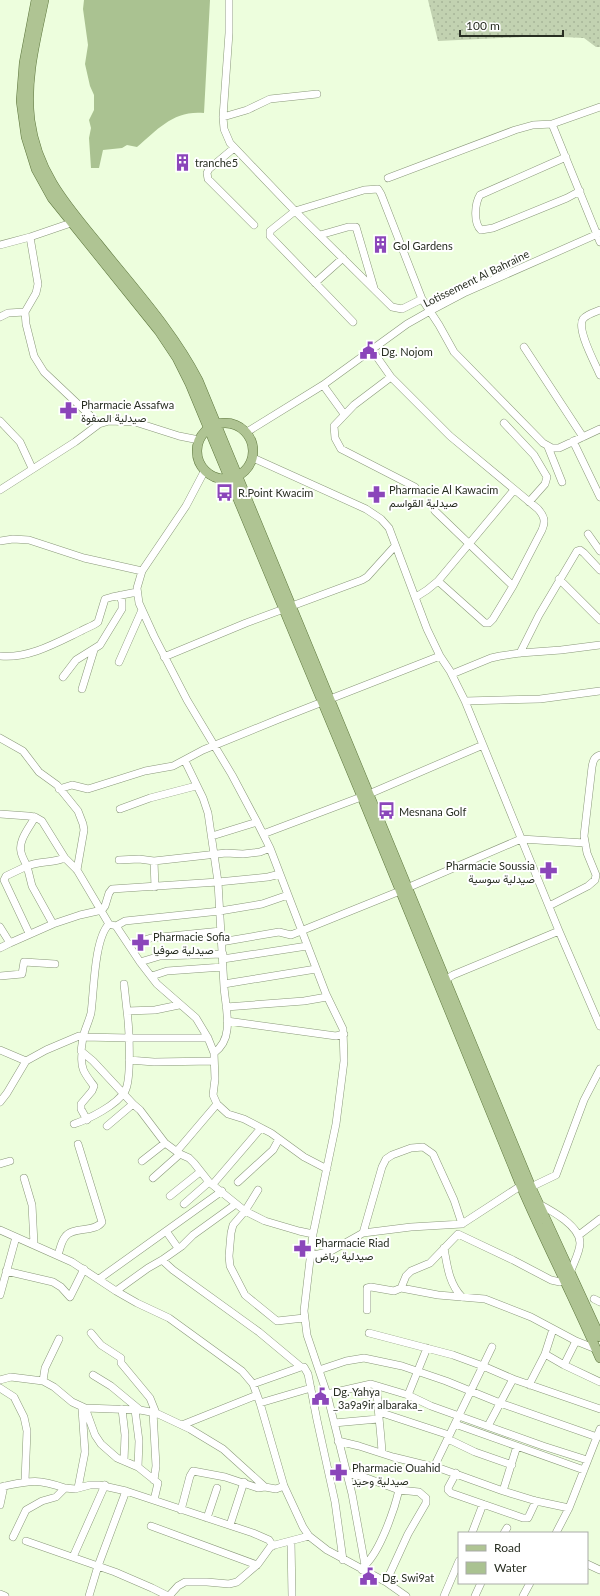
<svg xmlns="http://www.w3.org/2000/svg" width="600" height="1596" font-family="Lato,Vazirmatn,sans-serif">
<defs>
<pattern id="grass-dots" width="8" height="8" patternUnits="userSpaceOnUse"><rect width="8" height="8" fill="#c2d2b1"/><path d="M2 2h.1M6 6h.1" fill="none" stroke="#a7b598" stroke-width="1.8" stroke-linecap="round"/></pattern>
</defs>
<rect width="100%" height="100%" fill="#edfedd"/>
<path fill="url(#grass-dots)" d="M 428,0 L 600,0 L 600,47 L 596,47 L 584,38 L 543,36 L 438,41 Z"/>
<path fill="#aac291" d="M 84,0 L 210,0 L 204,113 C 174,110 158,129 137,147 L 127,145 L 122,148 L 103,150 L 99,168 L 91,168 L 89,138 L 91,128 L 89,120 L 94,110 L 94,95 L 90,86 L 85,64 L 88,45 L 83,9 Z"/>
<g fill="none" stroke-linecap="round" stroke-linejoin="round">
<defs>
<path id="minor" d="M 229,0 L 229,33 L 223,117 L 224,129 L 230,143 L 295,211 L 392,307 L 402,309 L 422,299 L 439,325 L 454,352 L 543,443 L 552,448 L 559,448 L 600,429
M 600,107 L 552,124 L 600,242
M 223,117 L 247,110 L 270,99 L 317,94
M 234,148 L 209,169 L 207,173 L 208,179 L 254,225
M 566,157 L 480,195 C 475,203 473,223 481,230 L 493,228 L 508,222 L 567,198 L 580,191
M 388,178 L 515,130 L 533,125 L 552,124
M 71,223 L 30,237 L 38,284 L 36,293 L 25,312 L 26,324 L 34,356 L 44,372 L 99,424
M 320,235 L 348,227 L 356,227 L 374,288
M 0,245 L 30,237
M 315,283 L 343,258
M 600,310 C 595,312 587,314 583,319 C 576,329 595,363 600,375
M 0,317 L 8,313 L 25,312
M 353,322 L 270,236 L 270,231 L 295,211 L 364,190 L 378,189 L 381,194 L 422,299
M 524,347 L 583,437
M 372,350 L 391,377 L 450,436 L 538,509 C 544,516 546,521 542,530 L 513,586 L 435,511
M 391,377 L 354,405 L 334,426 L 335,438 L 341,449 L 415,487
M 323,385 L 344,414
M 0,421 L 20,442 L 32,468
M 504,423 L 534,455 L 547,477 L 545,484 L 529,502
M 247,432 L 323,385 L 407,324 L 430,311 L 466,292 L 600,233
M 573,441 L 600,497
M 548,447 L 562,482
M 253,458 L 366,509 L 381,519 L 389,528 L 427,629 L 440,656 L 450,671 L 465,701 L 559,931 L 600,1026
M 205,470 L 186,506 L 142,571 L 137,588 L 139,603 L 154,636 L 187,700 L 232,775 L 257,822 L 270,848 L 326,994 L 343,1029 L 344,1061 L 336,1124 L 313,1234 L 304,1311 L 307,1335 L 327,1394 L 352,1494 L 365,1565 L 362,1570
M 0,490 L 75,442 L 99,424 L 109,421 L 135,422 L 179,436 L 199,440
M 588,534 L 600,551
M 0,541 L 13,539 L 29,540 L 84,558 L 142,571
M 559,579 L 600,620
M 438,581 L 514,490
M 416,597 L 427,590 L 438,581 L 485,623 L 489,623 L 493,619 L 513,586
M 520,653 L 539,615 L 577,551 L 580,550 L 584,553 L 600,570
M 0,656 C 28,659 56,643 81,631 C 86,628 93,626 98,622 L 105,599 L 112,597 L 137,592
M 164,657 L 246,623 L 362,580 L 367,577 L 395,546
M 119,662 L 142,610
M 452,674 L 491,658 L 500,656 L 520,653 L 561,650 L 600,645
M 63,677 L 76,660 L 100,645 L 122,609 L 122,602 L 120,595
M 82,689 L 94,650
M 465,701 L 540,699 L 600,691
M 0,738 L 23,751 L 39,772 L 57,785 L 78,811 L 83,824 L 84,830 L 77,870
M 185,761 L 203,798 L 208,813 L 218,882 L 268,877 L 280,874
M 59,789 L 72,785 L 88,789 L 145,771 L 173,766 L 203,750 L 279,719 L 440,656
M 120,809 L 150,798 L 196,786
M 0,814 L 28,816 L 35,817 L 42,821 L 65,858 L 77,870 L 109,924 L 116,926 L 140,962 L 157,984 L 196,1018 L 208,1038 L 214,1053 L 215,1079 L 213,1095 L 217,1104 L 228,1114 L 244,1119 L 271,1133 L 304,1157 L 327,1169
M 263,834 L 369,794 L 483,745
M 212,836 L 257,822
M 119,860 L 139,859 L 154,861 L 226,853 L 243,854 L 260,852 L 270,848
M 154,861 L 155,887
M 549,906 L 588,886 L 595,880 L 596,875 L 587,853 L 584,836 L 592,767 C 593,761 594,757 600,755
M 53,924 L 80,915 L 102,910 L 105,906 L 109,893 L 112,889 L 218,882 C 220,917 222,952 224,987 C 225,1000 229,1018 227,1030 C 226,1040 222,1047 214,1053
M 116,926 L 125,921 L 220,911 L 262,904 L 288,895
M 0,927 L 10,943 L 53,924 L 32,886 L 27,866 C 39,861 53,863 65,858
M 29,933 L 4,880 L 6,876 L 27,866 C 25,862 22,857 21,852 C 18,840 30,827 35,817
M 221,942 L 279,932 L 291,935 L 400,891 L 521,839 L 585,843
M 129,945 L 151,938 L 221,931
M 0,948 L 10,943
M 223,959 L 307,946
M 140,962 L 160,956 L 223,954
M 0,976 L 22,974 L 24,962 L 55,964
M 152,976 L 167,971 L 223,967
M 442,982 L 453,975 L 559,931
M 124,984 L 127,1011
M 224,984 L 316,969
M 226,1007 L 304,1001 L 327,997
M 227,1021 L 336,1036 L 344,1034
M 208,1038 L 130,1038 L 83,1037 L 81,1051 L 93,1061 L 133,1104 L 140,1110 L 165,1143 L 180,1154 L 189,1158 L 194,1163 L 209,1182 L 245,1211 L 265,1221 L 299,1231 L 313,1234
M 0,1050 L 26,1061 L 46,1050 L 79,1036 L 83,1037 C 85,1029 89,1021 91,1013 C 94,992 94,939 109,924
M 82,1053 C 80,1069 85,1074 94,1086 L 92,1091 L 81,1104 L 81,1109 L 87,1120
M 129,1060 L 154,1062 L 214,1061
M 0,1102 L 7,1093 L 26,1061
M 74,1124 C 89,1119 117,1105 125,1091 C 132,1079 129,1026 127,1011 L 155,1010 L 179,1005
M 107,1126 L 133,1104
M 177,1151 L 217,1104
M 142,1161 L 165,1143
M 0,1164 L 10,1161
M 24,1178 L 32,1205 L 34,1244
M 153,1178 L 180,1154
M 238,1182 L 273,1150 L 279,1139
M 213,1184 L 261,1128
M 531,1187 L 556,1175 L 584,1100 L 600,1069
M 258,1190 L 245,1211 L 233,1225 L 231,1233 L 229,1256 L 230,1266 L 245,1295 L 277,1321 L 304,1318
M 170,1196 L 200,1172
M 184,1204 L 209,1182
M 539,1204 C 552,1211 580,1226 580,1243 C 580,1252 573,1264 570,1273
M 0,1230 L 72,1262 L 116,1291 L 137,1303 L 169,1318 L 242,1371 L 253,1384 L 260,1403 L 284,1486 L 303,1527 L 309,1536 L 327,1550 L 386,1582 L 406,1596
M 166,1231 L 178,1248
M 363,1233 L 382,1167 L 386,1159 L 392,1155 L 411,1148 L 423,1147 L 433,1154 L 454,1200 L 462,1224
M 579,1235 L 600,1219
M 444,1248 C 447,1265 449,1284 462,1297
M 58,1255 C 60,1249 61,1242 65,1237 C 72,1226 95,1233 102,1222 L 78,1144
M 310,1256 L 331,1251 L 363,1233 L 411,1227 L 462,1224 L 525,1183
M 162,1260 L 173,1270 L 259,1332 L 301,1367 L 304,1367 L 308,1374 L 317,1420 L 335,1502 L 343,1560
M 6,1271 L 53,1282 L 61,1287 L 70,1297 L 84,1269
M 99,1279 L 222,1191
M 401,1288 L 406,1276 L 411,1271 L 430,1263 L 458,1234 L 513,1260 L 551,1280 L 560,1282 L 567,1277
M 116,1291 L 148,1268 L 162,1260 L 182,1246 L 193,1235 L 236,1204
M 0,1295 L 16,1237
M 594,1299 L 600,1302
M 367,1310 L 367,1288 L 371,1287 L 394,1291 L 401,1288 L 438,1295 L 485,1299 L 531,1317 L 576,1341 L 596,1349
M 91,1333 L 101,1345 L 121,1358 L 121,1363 L 150,1398 L 156,1413
M 369,1333 L 453,1355 L 483,1366 L 513,1379 L 600,1409
M 545,1354 L 564,1365 L 600,1382
M 564,1365 L 576,1341
M 319,1370 L 346,1361 L 364,1358 L 402,1366 L 446,1381 L 500,1403 L 597,1437 L 600,1436
M 93,1375 L 111,1386 L 140,1410
M 0,1380 L 11,1377 L 43,1381 L 54,1387 L 72,1402 L 85,1408 L 140,1410 L 156,1413 L 190,1429 L 223,1449 L 265,1487 L 276,1489 L 284,1486
M 43,1381 L 45,1368 L 59,1339
M 253,1384 L 301,1367
M 529,1385 L 545,1354 L 553,1329
M 377,1386 C 377,1408 381,1430 382,1453
M 0,1388 L 14,1397 L 24,1417 L 27,1431 L 25,1481
M 327,1394 L 371,1384 L 408,1395 L 431,1406 L 543,1446 L 587,1460
M 408,1395 L 427,1348
M 260,1403 L 311,1388
M 82,1407 L 87,1413 L 95,1435 L 101,1444 L 117,1458 L 138,1467 L 158,1483 L 154,1500
M 122,1409 L 125,1435 L 124,1461
M 135,1410 L 139,1441 L 138,1467
M 153,1412 L 156,1466 L 154,1480
M 379,1412 L 449,1435
M 334,1423 L 378,1419
M 455,1424 L 584,1470
M 182,1425 L 257,1395
M 488,1426 L 513,1379
M 448,1439 L 475,1452 L 512,1465
M 338,1441 L 359,1446 L 393,1457 L 442,1469 L 503,1491 L 536,1501 L 569,1508
M 434,1467 L 492,1347
M 347,1473 L 364,1477 L 399,1490 L 419,1492 L 426,1498 L 426,1503 L 408,1534 L 386,1582
M 456,1473 L 448,1488 L 448,1490 L 451,1493 L 523,1518 L 528,1518 L 536,1501
M 0,1487 C 30,1481 35,1478 65,1488
M 78,1488 L 85,1452 L 82,1409
M 503,1491 L 517,1446
M 0,1505 L 4,1486
M 181,1510 L 190,1476 L 193,1471 L 225,1477 L 258,1488 L 265,1487
M 207,1518 L 217,1488
M 230,1525 L 244,1482
M 151,1526 L 257,1565
M 472,1533 L 483,1504
M 504,1533 L 507,1528
M 556,1533 L 569,1508 L 600,1429
M 13,1537 L 26,1510 L 42,1501 L 56,1497 L 65,1488 L 75,1489 L 90,1485 L 99,1485 L 126,1491 L 253,1533 L 269,1540 L 273,1546
M 26,1541 L 115,1572 L 152,1588 L 168,1596
M 291,1541 L 292,1596
M 73,1557 L 105,1485
M 587,1564 L 600,1570
M 365,1565 C 380,1551 394,1511 399,1490
M 0,1594 L 5,1596
M 89,1596 L 98,1566 L 126,1491
M 169,1596 L 178,1586 L 185,1582 L 207,1582 L 229,1584 L 237,1582 L 258,1564 L 271,1546 L 309,1536
M 444,1596 L 459,1561
M 475,1596 L 481,1583
M 523,1596 L 530,1583"/>
<path id="major" d="M 36,0 L 24,63 L 21,101 L 26,137 L 36,169 L 52,198 L 159,331 L 177,358 L 190,384 L 362,797 L 521,1186 C 546,1244 575,1300 600,1358
M 44,0 C 36,39 25,79 30,120 C 37,173 67,206 99,245 C 134,289 172,330 198,380 L 531,1187 L 600,1337
M197 451a28 28 0 1 1 56 0a28 28 0 1 1-56 0Z"/>
</defs>
<use href="#minor" stroke="#8a987a" stroke-width="8"/>
<use href="#major" stroke="#5d763d" stroke-width="10"/>
<use href="#minor" stroke="#fff" stroke-width="7"/>
<use href="#major" stroke="#afc493" stroke-width="9"/>
</g>
<defs>
<symbol id="building-bare" viewBox="-9 -9 18 18"><path d="M-4-6H4V6H1V3H-1V6H-4ZM-2.5-4.3h1.7v1.8h-1.7ZM.8-4.3h1.7v1.8H.8ZM-2.5-1h1.7V.8h-1.7ZM.8-1h1.7V.8H.8Z" fill="#8b46ba" stroke="#fff" stroke-width="2.5" paint-order="stroke"/></symbol>
<symbol id="civic-bare" viewBox="-9 -9 18 18"><path d="M-.6-6.5H3V-4.5H.6V-3L4-1V1h2V6H-6V1h2V-1L-.6-3ZM-1.2 2.5V6h2.4V2.5Z" fill="#8b46ba" stroke="#fff" stroke-width="2.5" paint-order="stroke"/></symbol>
<symbol id="pharmacy-bare" viewBox="-9 -9 18 18"><path d="M-2-6h4v4h4v4h-4v4h-4v-4h-4v-4h4Z" fill="#8b46ba" stroke="#fff" stroke-width="2.5" paint-order="stroke"/></symbol>
<symbol id="bus-bare" viewBox="-9 -9 18 18"><path d="M-5-6H5V4H4V6H2V4H-2V6H-4V4H-5ZM-3.5-4V0h7V-4ZM-3.5 1.2v1.5H-2V1.2ZM2 1.2v1.5H3.5V1.2Z" fill="#8b46ba" stroke="#fff" stroke-width="2.5" paint-order="stroke"/></symbol>
</defs>
<g fill-rule="evenodd">
<use href="#building-bare" x="170" y="150" width="25" height="25"/>
<use href="#building-bare" x="368" y="232" width="25" height="25"/>
<use href="#civic-bare" x="356" y="338" width="25" height="25"/>
<use href="#pharmacy-bare" x="56" y="398" width="25" height="25"/>
<use href="#bus-bare" x="212" y="480" width="25" height="25"/>
<use href="#pharmacy-bare" x="364" y="482" width="25" height="25"/>
<use href="#bus-bare" x="374" y="798" width="25" height="25"/>
<use href="#pharmacy-bare" x="536" y="858" width="25" height="25"/>
<use href="#pharmacy-bare" x="128" y="930" width="25" height="25"/>
<use href="#pharmacy-bare" x="290" y="1236" width="25" height="25"/>
<use href="#civic-bare" x="308" y="1384" width="25" height="25"/>
<use href="#pharmacy-bare" x="326" y="1460" width="25" height="25"/>
<use href="#civic-bare" x="356" y="1564" width="25" height="25"/>
</g>
<g text-anchor="middle" dominant-baseline="central" stroke-width="4" stroke-linejoin="round" paint-order="stroke">
<g font-size="11" fill="#282e22" stroke="#fff" text-anchor="start">
<text x="195" y="162">tranche5</text>
<text x="393" y="245">Gol Gardens</text>
<text x="381" y="351">Dg. Nojom</text>
<text x="81" y="404">Pharmacie Assafwa<tspan x="81" dy="13">صيدلية الصفوة</tspan></text>
<text x="389" y="489">Pharmacie Al Kawacim<tspan x="389" dy="13">صيدلية القواسم</tspan></text>
<text x="238" y="492">R.Point Kwacim</text>
<text x="399" y="811">Mesnana Golf</text>
<text x="535" y="865" text-anchor="end">Pharmacie Soussia<tspan x="535" dy="13">صيدلية سوسية</tspan></text>
<text x="153" y="936">Pharmacie Sofia<tspan x="153" dy="13">صيدلية صوفيا</tspan></text>
<text x="315" y="1242">Pharmacie Riad<tspan x="315" dy="13">صيدلية رياض</tspan></text>
<text x="333" y="1391">Dg. Yahya<tspan x="333" dy="13">_3a9a9ir albaraka_</tspan></text>
<text x="352" y="1467">Pharmacie Ouahid<tspan x="352" dy="13">صيدلية وحيد</tspan></text>
<text x="382" y="1577">Dg. Swi9at</text>
</g>
<g font-size="11" fill="#282e22" stroke="#fff">
<text transform="translate(476 278) rotate(-26)">Lotissement Al Bahraine</text>
</g>
</g>
<rect x="458" y="1532" width="130" height="52" fill="#ffffff" stroke="#a9aba7"/>
<rect x="466" y="1545" width="20" height="6" fill="#afc493" stroke="#a9aba7"/>
<text x="494" y="1552" font-size="12" fill="#282e22">Road</text>
<rect x="466" y="1562" width="20" height="12" fill="#aac291" stroke="#a9aba7"/>
<text x="494" y="1572" font-size="12" fill="#282e22">Water</text>
<path d="M460 30v6h103v-6" fill="none" stroke="#282e22" stroke-width="2"/>
<text x="466" y="30" font-size="12" fill="#282e22" stroke="#ffffff" stroke-width="3" paint-order="stroke">100 m</text>
</svg>
